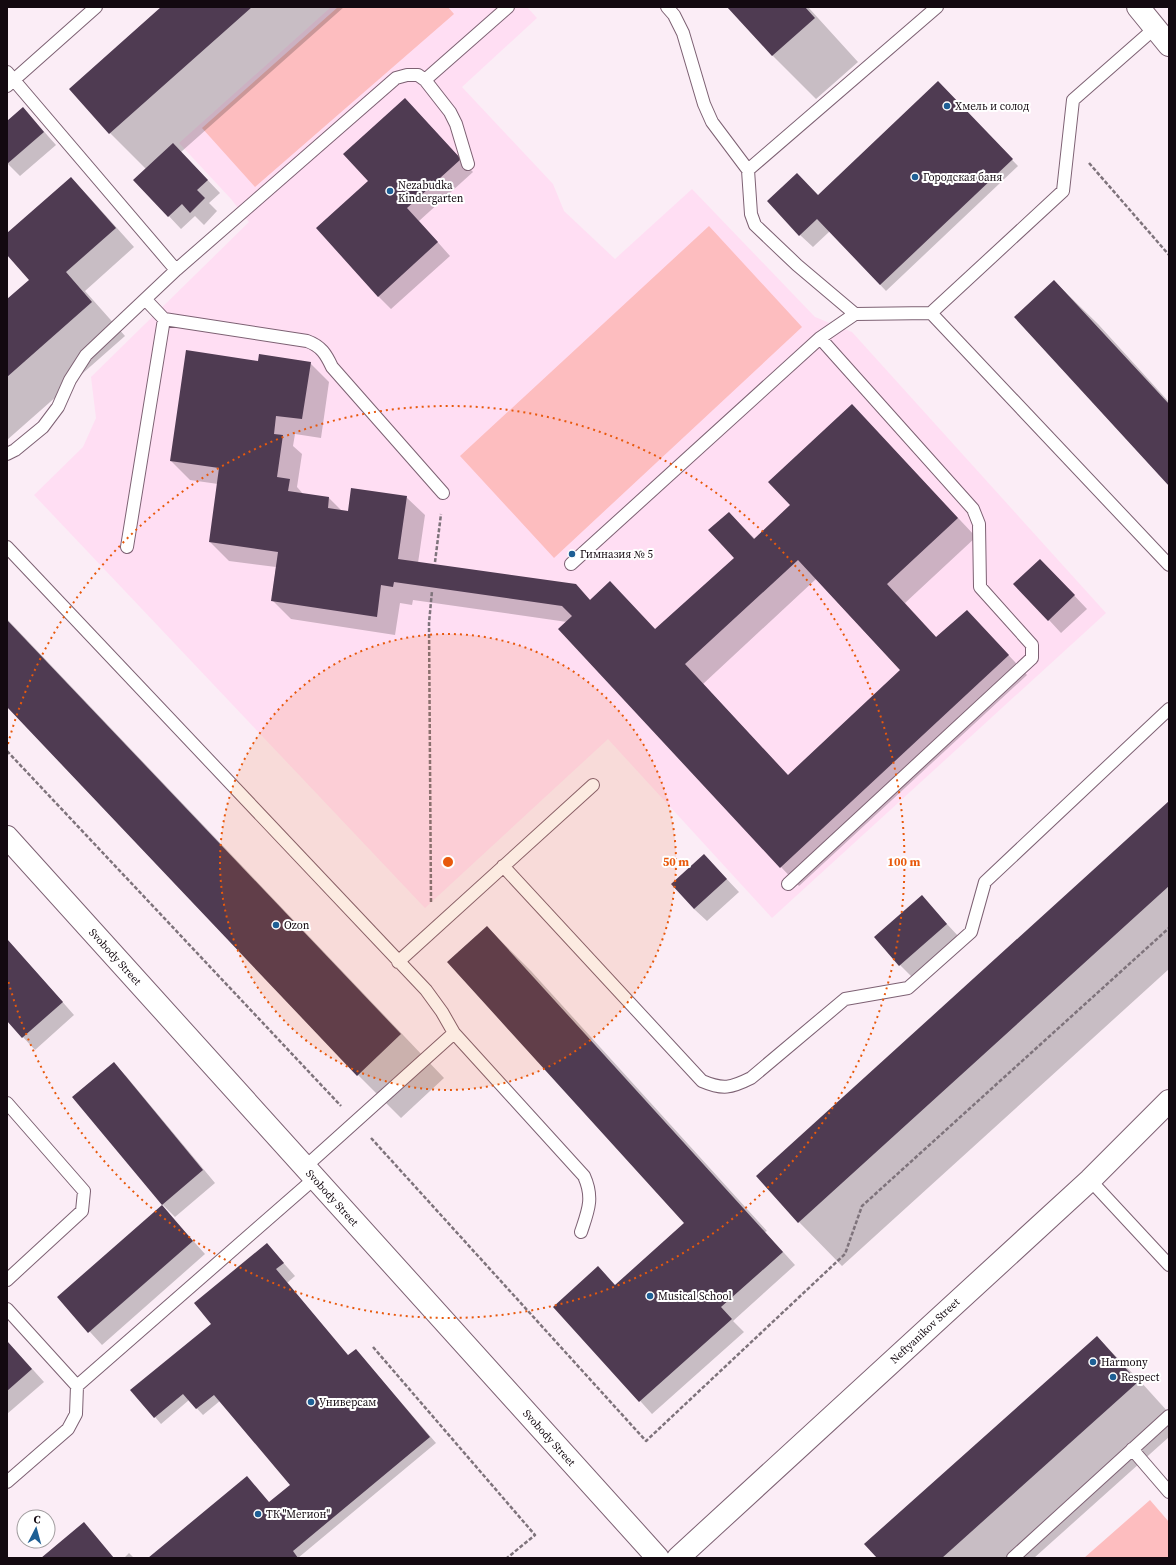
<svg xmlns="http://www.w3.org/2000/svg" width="1176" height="1565" font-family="'Source Serif 4',serif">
<rect width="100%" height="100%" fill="#fbedf6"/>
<path fill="#ffdef3" d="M 331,7 L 527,7 L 537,18 L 462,87 L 553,184 L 564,211 L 615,259 L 692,189 L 815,317 L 852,332 L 1106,613 L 772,918 L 608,739 L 425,908 L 34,495 L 83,447 L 96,418 L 91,377 L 249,222 L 231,199 L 179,143 Z"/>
<path fill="#fdbdbf" d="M 338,7 L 448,7 L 454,14 L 255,187 L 202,128 Z
M 709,226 L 802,327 L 554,558 L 460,456 Z
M 1150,1500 L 1169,1522 L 1169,1558 L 1084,1558 Z"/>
<path fill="#0003" fill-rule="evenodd" d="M 162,7 L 344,7 L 181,152 L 220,193 L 209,203 L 217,211 L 204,225 L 195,216 L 181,229 L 135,180 L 146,169 L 110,133 L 71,89 Z
M 728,7 L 808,7 L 858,62 L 816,99 L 773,56 Z
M 938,83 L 1018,166 L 886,291 L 830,231 L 813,247 L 800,235 L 819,196 Z
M 23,108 L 56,145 L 20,176 L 7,163 L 7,122 Z
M 417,112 L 473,172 L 419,221 L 450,256 L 391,309 L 378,296 L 369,181 Z
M 71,178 L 89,197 L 134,247 L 85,291 L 125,336 L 7,440 L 7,301 L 30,280 L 7,254 L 7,234 Z
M 1054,281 L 1098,324 L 1169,402 L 1169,484 Z
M 310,363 L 329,382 L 321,438 L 295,434 L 293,446 L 302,454 L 297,487 L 304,495 L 329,498 L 342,511 L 349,513 L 406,497 L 425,515 L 418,563 L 575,585 L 590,600 L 610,582 L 656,630 L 735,558 L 729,513 L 755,539 L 791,505 L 852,405 L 976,537 L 905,603 L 937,638 L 985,630 L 1027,675 L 799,886 L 781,867 L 567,622 L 413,600 L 412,605 L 400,603 L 395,635 L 291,619 L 272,600 L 276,567 L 229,561 L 210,542 L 218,484 L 190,480 L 171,461 ZM 816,579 L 901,671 L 788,776 L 703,684 Z
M 1053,573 L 1087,609 L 1061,633 L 1049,620 Z
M 7,619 L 444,1078 L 401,1118 L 358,1075 L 7,706 Z
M 1169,803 L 1169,969 L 842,1266 L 799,1222 Z
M 704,855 L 739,892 L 707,921 L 694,909 Z
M 922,897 L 959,937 L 912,977 L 900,965 Z
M 487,927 L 531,971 L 767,1231 L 765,1232 L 795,1265 L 733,1321 L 744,1332 L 652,1414 L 555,1307 L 616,1286 L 685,1223 Z
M 7,939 L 74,1015 L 35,1050 L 7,1020 Z
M 114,1064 L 126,1076 L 215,1183 L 175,1217 L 162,1204 Z
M 162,1206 L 205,1254 L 102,1345 L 58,1297 Z
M 267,1244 L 295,1276 L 287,1283 L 348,1356 L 356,1350 L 436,1443 L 298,1558 L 150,1558 L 270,1503 L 291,1485 L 221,1400 L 203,1415 L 189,1400 L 161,1424 L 132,1390 L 212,1324 Z
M 1097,1337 L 1140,1381 L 1169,1413 L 1169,1437 L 1034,1558 L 878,1558 Z
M 7,1341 L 44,1382 L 7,1414 Z
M 129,1553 L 134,1558 L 124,1558 Z"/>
<path fill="#4f3b52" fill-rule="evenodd" d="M 161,7 L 252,7 L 109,134 L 69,89 Z
M 727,7 L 805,7 L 815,18 L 772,56 Z
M 938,81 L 1013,159 L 880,285 L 817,219 L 799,236 L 767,201 L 797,173 L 818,195 Z
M 405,98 L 461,159 L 407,208 L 438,242 L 378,297 L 316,228 L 368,181 L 343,154 Z
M 23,107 L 44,132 L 7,164 L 7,121 Z
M 173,143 L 208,180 L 197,190 L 205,198 L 190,213 L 182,204 L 168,217 L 133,180 Z
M 71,177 L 116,228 L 66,272 L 92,302 L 7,377 L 7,299 L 29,280 L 7,255 L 7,233 Z
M 1054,280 L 1169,404 L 1169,486 L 1014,317 Z
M 186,350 L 258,361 L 259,354 L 311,362 L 302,419 L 276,416 L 274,434 L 283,435 L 277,477 L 290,479 L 288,491 L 329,497 L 328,508 L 348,511 L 351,488 L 407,496 L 398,559 L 576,584 L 590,600 L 610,581 L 655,629 L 734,558 L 708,530 L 729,512 L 754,539 L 790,505 L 768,482 L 852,404 L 958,518 L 887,584 L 936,637 L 967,610 L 1009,655 L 780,868 L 558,629 L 572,616 L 562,606 L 394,582 L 393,587 L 381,585 L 377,617 L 271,601 L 278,552 L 209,542 L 219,468 L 170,461 ZM 798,560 L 900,670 L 788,775 L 685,664 Z
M 1040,559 L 1075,595 L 1048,621 L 1013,584 Z
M 7,620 L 401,1034 L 357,1076 L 7,707 Z
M 1169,801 L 1169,886 L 798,1223 L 756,1176 Z
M 704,854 L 727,879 L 694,909 L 671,884 Z
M 922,895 L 947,924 L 899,966 L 874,937 Z
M 487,926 L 783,1252 L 721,1307 L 732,1319 L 639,1402 L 553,1307 L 598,1266 L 615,1285 L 684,1223 L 447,962 Z
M 7,939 L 63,1002 L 22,1038 L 7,1021 Z
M 114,1062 L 203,1170 L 162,1205 L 72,1097 Z
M 162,1205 L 193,1241 L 88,1333 L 57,1297 Z
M 267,1243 L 284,1263 L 276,1269 L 348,1355 L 356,1349 L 430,1437 L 293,1551 L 298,1558 L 148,1558 L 247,1476 L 269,1502 L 290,1485 L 214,1395 L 196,1409 L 183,1394 L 154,1418 L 130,1390 L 211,1324 L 194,1303 Z
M 1097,1336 L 1138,1382 L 942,1558 L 877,1558 L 864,1544 Z
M 7,1341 L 32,1369 L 7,1391 Z
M 84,1522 L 114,1558 L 41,1558 Z"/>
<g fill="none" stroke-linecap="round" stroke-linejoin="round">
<defs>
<path id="lane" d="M 667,7 L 674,15 L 683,33 L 704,104 L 712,122 L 748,170 L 751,214 L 755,225 L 797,265 L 855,314
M 7,72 L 176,270
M 425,80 L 508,7
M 7,86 L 96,7
M 748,170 L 937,7
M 931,313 L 1169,565
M 164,319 L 307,341 C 321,346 326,354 332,367 L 443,493
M 7,454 L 15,450 L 43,427 L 58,407 L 70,380 L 86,355 L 176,270 L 396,78 L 407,75 L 418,75 L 425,80 L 450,112 L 456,124 L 468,164
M 7,547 L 426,990 L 442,1012 L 454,1033 L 305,1167
M 127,547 L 164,319 L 146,300
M 571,564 L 820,338 L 855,314 L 931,313 L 1063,191 L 1073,100 L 1155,28
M 503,866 L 702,1081 C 723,1090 731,1088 751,1078 L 845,999 L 908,988 L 971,932 L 985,882 L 1169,709
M 788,884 L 1032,658 L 1032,645 L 980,587 L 979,524 L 973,509 L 820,338
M 398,962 L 593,785
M 454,1033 L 584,1176 C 594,1198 588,1211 581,1232
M 7,1103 L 84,1191 L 82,1211 L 7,1280
M 1090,1180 L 1169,1265
M 7,1309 L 77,1386 L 315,1178
M 1132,1449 L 1169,1492
M 7,1482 L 68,1429 L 76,1414 L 77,1386
M 1013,1558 L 1169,1416"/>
<path id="secondary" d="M 1138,7 L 1169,45
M 7,837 L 658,1558
M 678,1558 L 1090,1180 L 1169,1101"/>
</defs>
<use href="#lane" stroke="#7d6173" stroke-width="14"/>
<use href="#secondary" stroke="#7d6173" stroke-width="24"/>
<path stroke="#7e737b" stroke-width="2.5" stroke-dasharray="4 2" stroke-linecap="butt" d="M 1089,163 L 1169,255
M 435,562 L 441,514
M 7,751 L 341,1106
M 431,902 L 429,623 L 432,591
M 371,1138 L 646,1441 L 845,1254 L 862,1206 L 1169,928
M 373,1347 L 535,1535 L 507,1558"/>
<use href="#lane" stroke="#fff" stroke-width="12"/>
<use href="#secondary" stroke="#fff" stroke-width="22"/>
</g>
<circle cx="448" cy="862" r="228" fill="#e8590c" fill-opacity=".12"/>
<g fill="none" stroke="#e8590c" stroke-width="2" stroke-dasharray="2 4">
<circle cx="448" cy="862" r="228"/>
<path d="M8 744A456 456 0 1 1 8 980"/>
</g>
<g fill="#1e5f95" stroke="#fff" stroke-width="1.5">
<circle cx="947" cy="106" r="4"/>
<circle cx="915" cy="177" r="4"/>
<circle cx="390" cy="191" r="4"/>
<circle cx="572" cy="554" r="4"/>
<circle cx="276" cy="925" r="4"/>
<circle cx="650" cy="1296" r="4"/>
<circle cx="1093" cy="1362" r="4"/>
<circle cx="1113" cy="1377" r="4"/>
<circle cx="311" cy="1402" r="4"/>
<circle cx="258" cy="1514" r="4"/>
</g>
<g text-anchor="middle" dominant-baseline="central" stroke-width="4" stroke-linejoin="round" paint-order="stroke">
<g font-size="11" fill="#130910" stroke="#fff" text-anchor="start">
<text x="955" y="106">Хмель и солод</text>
<text x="923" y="177">Городская баня</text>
<text x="398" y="185">Nezabudka<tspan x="398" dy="13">Kindergarten</tspan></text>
<text x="580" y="554">Гимназия № 5</text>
<text x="284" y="925">Ozon</text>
<text x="658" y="1296">Musical School</text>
<text x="1101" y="1362">Harmony</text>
<text x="1121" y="1377">Respect</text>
<text x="319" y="1402">Универсам</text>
<text x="266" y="1514">ТК "Мегион"</text>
</g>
<g font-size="11" fill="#130910" stroke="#fff">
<text transform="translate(115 957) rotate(48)">Svobody Street</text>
<text transform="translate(332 1198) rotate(48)">Svobody Street</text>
<text transform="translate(925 1331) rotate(-43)">Neftyanikov Street</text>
<text transform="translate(549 1438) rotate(48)">Svobody Street</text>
</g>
</g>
<circle cx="448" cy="862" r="6" fill="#e8590c" stroke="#fff" stroke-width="2"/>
<g font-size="12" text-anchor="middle" font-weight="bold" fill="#e8590c" stroke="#fff" stroke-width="4" stroke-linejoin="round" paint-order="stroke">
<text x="676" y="866">50 m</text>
<text x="904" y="866">100 m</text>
</g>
<rect width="1176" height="1565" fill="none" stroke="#130910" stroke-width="16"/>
<g transform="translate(36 1529) rotate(6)"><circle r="19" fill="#ffffff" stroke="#a19d9f"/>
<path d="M0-3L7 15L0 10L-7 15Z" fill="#1e5f95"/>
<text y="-6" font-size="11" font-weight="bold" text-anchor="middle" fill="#130910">С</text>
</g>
</svg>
